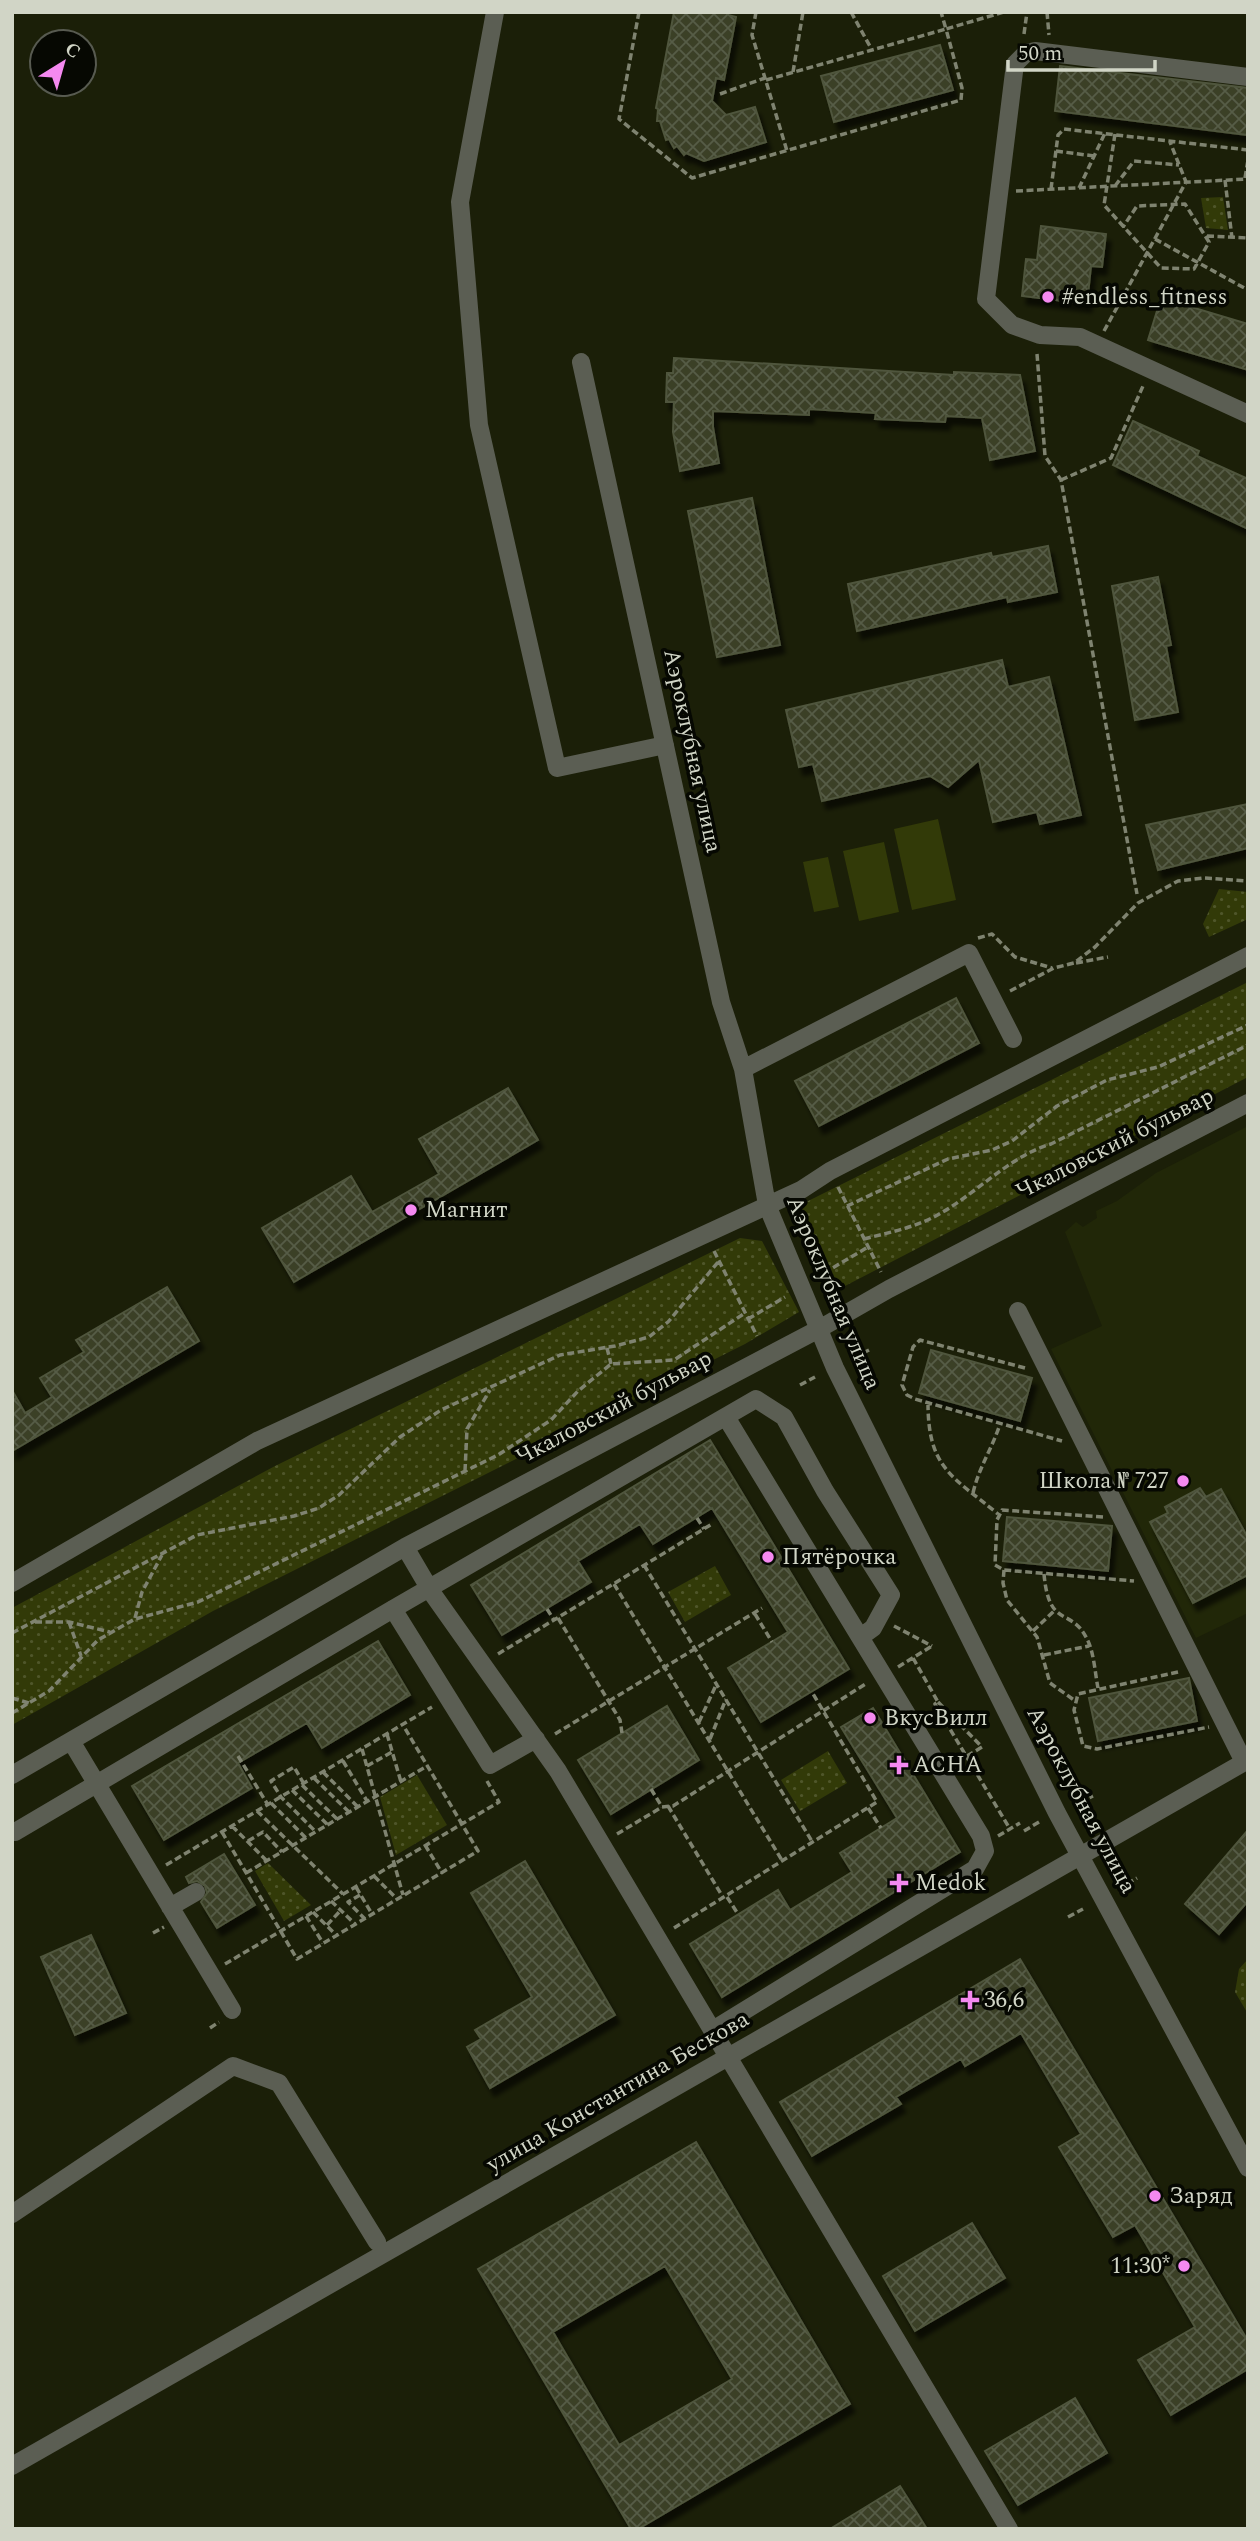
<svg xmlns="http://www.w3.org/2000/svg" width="1260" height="2541" font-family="Spectral,serif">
<defs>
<pattern id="park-dots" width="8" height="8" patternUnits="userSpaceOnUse" patternTransform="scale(1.75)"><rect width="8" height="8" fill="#323a08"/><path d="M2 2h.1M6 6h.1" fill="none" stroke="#4f562a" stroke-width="1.8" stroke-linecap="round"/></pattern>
<pattern id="building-cross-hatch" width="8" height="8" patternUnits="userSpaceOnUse" patternTransform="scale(1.75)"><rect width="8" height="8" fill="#3b4028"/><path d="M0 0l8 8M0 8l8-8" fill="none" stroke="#565b46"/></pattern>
<filter id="shadow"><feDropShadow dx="4.5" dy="8" stdDeviation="2" flood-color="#0009"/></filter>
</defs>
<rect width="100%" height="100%" fill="#1b1f08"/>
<path fill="#212708" d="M 1248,1126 L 1248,1613 L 1196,1638 L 1051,1349 L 1102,1326 L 1065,1232 L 1076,1222 L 1083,1227 L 1097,1218 L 1096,1211 L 1117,1201 L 1156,1173 Z"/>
<path fill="url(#park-dots)" d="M 1223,197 L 1228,230 L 1206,228 L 1201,198 Z
M 1219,889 L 1248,892 L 1248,919 L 1209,937 L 1203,924 Z
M 1248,982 L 1248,1077 L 845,1286 L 837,1286 L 826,1279 L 800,1205 Z
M 740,1238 L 762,1241 L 799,1312 L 745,1344 L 213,1611 L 12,1725 L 12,1608 L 275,1466 Z
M 715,1566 L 731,1595 L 685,1622 L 668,1592 Z
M 828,1751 L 847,1783 L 800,1811 L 781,1780 Z
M 417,1775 L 447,1825 L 396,1855 L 380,1797 Z
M 268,1863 L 311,1905 L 284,1921 L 255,1871 Z
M 1248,1959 L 1248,2014 L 1235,1992 L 1239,1969 Z"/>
<path fill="#323a08" d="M 938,819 L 956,900 L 912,910 L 894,829 Z
M 884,842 L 899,912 L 859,921 L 843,851 Z
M 828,857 L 839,907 L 814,912 L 803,862 Z"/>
<path fill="url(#building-cross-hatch)" stroke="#4f553c" stroke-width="2" fill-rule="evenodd" filter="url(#shadow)" d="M 674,12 L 728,12 L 728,15 L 736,17 L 724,80 L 716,78 L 712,101 L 726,115 L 755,107 L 766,142 L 704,161 L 686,153 L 684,155 L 677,146 L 674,148 L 669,139 L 666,140 L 660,121 L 657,121 L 658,109 L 656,108 Z
M 940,45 L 953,90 L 834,122 L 821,76 Z
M 1060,66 L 1248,88 L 1248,135 L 1055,111 Z
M 1041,226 L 1106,234 L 1102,267 L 1091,266 L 1087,304 L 1022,296 L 1026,259 L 1037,260 Z
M 1161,298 L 1248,324 L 1248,370 L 1148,340 Z
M 674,358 L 954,375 L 954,372 L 1020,375 L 1035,451 L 990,460 L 982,418 L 946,416 L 945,422 L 875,419 L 876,413 L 809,409 L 809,415 L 713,411 L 713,427 L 719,463 L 680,471 L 673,432 L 674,402 L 666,402 L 667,373 L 673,373 Z
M 1133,421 L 1199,451 L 1197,456 L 1248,479 L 1248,529 L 1113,465 Z
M 752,498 L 780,645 L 717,657 L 688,511 Z
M 1048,546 L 1057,592 L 1008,602 L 1007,597 L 857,631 L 848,584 L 991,553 L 992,557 Z
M 1158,577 L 1171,645 L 1166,646 L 1178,712 L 1135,720 L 1112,586 Z
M 1002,660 L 1008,687 L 1049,677 L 1081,815 L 1040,824 L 1037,812 L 993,822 L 979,760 L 948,787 L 930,776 L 822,801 L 813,764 L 799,767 L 786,710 Z
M 1248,804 L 1248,848 L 1158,870 L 1146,825 Z
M 956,998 L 979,1043 L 819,1126 L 795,1081 Z
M 508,1088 L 538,1140 L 294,1282 L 262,1228 L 351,1176 L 372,1212 L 439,1174 L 419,1139 Z
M 167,1287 L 199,1341 L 12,1451 L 12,1390 L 25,1413 L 52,1397 L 40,1378 L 84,1352 L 76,1340 Z
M 931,1350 L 1032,1378 L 1020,1421 L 919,1393 Z
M 710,1440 L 849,1669 L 761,1722 L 728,1668 L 788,1632 L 712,1508 L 653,1544 L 640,1524 L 578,1561 L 591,1582 L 502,1635 L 471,1585 Z
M 1200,1488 L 1206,1497 L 1221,1489 L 1248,1538 L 1248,1575 L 1193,1603 L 1150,1522 L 1168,1513 L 1165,1507 Z
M 1007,1517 L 1112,1526 L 1108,1571 L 1003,1561 Z
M 378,1641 L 410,1695 L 322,1748 L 307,1723 L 238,1763 L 252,1788 L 164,1840 L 132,1786 Z
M 1189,1678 L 1197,1721 L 1098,1741 L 1089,1698 Z
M 667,1706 L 699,1760 L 611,1814 L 578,1760 Z
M 873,1708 L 960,1852 L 722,1997 L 690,1944 L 778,1890 L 790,1910 L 852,1872 L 840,1853 L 897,1818 L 841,1727 Z
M 1248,1830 L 1248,1901 L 1219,1934 L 1185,1904 Z
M 224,1854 L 255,1905 L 217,1928 L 201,1902 L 207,1893 L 205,1886 L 197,1881 L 189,1883 L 186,1877 Z
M 525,1861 L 615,2015 L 490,2088 L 467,2047 L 481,2039 L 475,2030 L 532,1997 L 471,1893 Z
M 91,1935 L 126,2013 L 75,2035 L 41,1957 Z
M 1020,1959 L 1248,2341 L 1248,2369 L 1171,2415 L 1138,2360 L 1195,2327 L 1135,2225 L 1113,2237 L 1059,2147 L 1081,2134 L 1021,2033 L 965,2066 L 961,2059 L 896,2097 L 901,2104 L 812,2156 L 780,2102 Z
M 696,2142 L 850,2404 L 638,2529 L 631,2529 L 478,2269 ZM 665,2266 L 732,2379 L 619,2445 L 553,2332 Z
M 972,2223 L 1005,2278 L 915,2331 L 883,2276 Z
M 1075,2398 L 1107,2453 L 1018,2505 L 985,2451 Z
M 900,2486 L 927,2529 L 830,2529 Z"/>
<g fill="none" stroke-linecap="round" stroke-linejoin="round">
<path stroke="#7f8370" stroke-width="3.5" stroke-dasharray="7 3.5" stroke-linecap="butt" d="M 639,12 L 619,119 L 692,178 L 961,100 L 962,88 L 946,29 L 1004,12
M 756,12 L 752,35 L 787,151
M 851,12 L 872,50
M 1047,12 L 1049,35
M 1024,34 L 1027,12
M 793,72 L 803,12
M 766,80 L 946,29 L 941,12
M 720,94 L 765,78
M 1115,134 L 1104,205 L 1161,268 L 1194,269 L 1209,242 L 1185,204 L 1137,206 L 1123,227
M 1056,151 L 1094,156
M 1245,178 L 1248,160
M 1225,180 L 1232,238
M 1115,186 L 1134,161 L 1179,165
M 1079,188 L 1105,133
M 1051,189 L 1058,135 L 1064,129 L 1248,150
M 1016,191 L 1248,179
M 1207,236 L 1248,238
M 1155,239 L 1248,290
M 1104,331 L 1186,182 L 1170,142
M 1037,354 L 1045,456 L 1061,480 L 1137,894
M 1061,480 L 1111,458 L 1143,386
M 978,938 L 992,934 L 1015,957 L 1052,968
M 1076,963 L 1108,957
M 1010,991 L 1054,968 L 1074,963 L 1095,947 L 1138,903 L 1178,881 L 1204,878 L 1248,881
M 838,1187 L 881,1272
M 847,1206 L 948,1159 L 992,1150 L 1012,1141 L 1057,1106 L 1107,1080 L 1158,1067 L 1248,1025
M 864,1239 C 890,1232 918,1227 941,1213 C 978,1192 1010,1156 1051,1144 L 1248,1045
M 714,1251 L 757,1336
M 824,1273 L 868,1247
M 748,1319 L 785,1297
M 607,1348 L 611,1364
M 855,1357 L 869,1350
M 1025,1368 L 920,1340 L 913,1347 L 902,1385 L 907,1395 L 915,1399 L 1062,1441
M 800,1385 L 815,1377
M 928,1403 C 928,1468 952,1476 998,1514
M 465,1471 L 467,1429 L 490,1390
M 973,1493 C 979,1467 992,1449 1000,1424
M 1103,1517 L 1002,1510 L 997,1520 L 995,1565 L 1004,1570 L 1134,1581
M 697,1518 L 704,1529
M 644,1565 L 813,1843
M 1004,1570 L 1003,1583 L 1007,1600 L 1037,1637 L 1050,1683 L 1074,1700
M 1044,1574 C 1049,1630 1071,1606 1087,1639 C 1094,1652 1095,1673 1098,1688
M 614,1584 L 783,1862
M 547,1609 L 554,1620
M 755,1614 L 772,1642
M 135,1618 L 142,1592 L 162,1555
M 558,1618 L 620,1720 L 622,1733
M 35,1622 L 69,1622 L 110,1632
M 69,1622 L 81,1656
M 894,1626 L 932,1646
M 1033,1631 L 1054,1611
M 12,1633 L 197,1535 L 294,1516 L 319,1508 L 339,1495 L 400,1437 L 441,1410 L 560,1355 L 615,1346 L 649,1337 L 668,1322 L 719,1261
M 498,1654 L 712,1524
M 1044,1655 L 1089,1646
M 913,1658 L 938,1702 L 935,1704 L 1010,1829
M 898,1667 L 932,1646
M 1178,1672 L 1078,1694 L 1074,1710 L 1083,1746 L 1097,1749 L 1209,1727
M 12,1698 L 29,1703
M 938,1702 L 982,1747 L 957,1762
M 12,1713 L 49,1691 L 98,1640 L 135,1619 L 198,1602 L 498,1455 L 551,1420 L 578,1391 L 611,1364 L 674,1360 L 745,1313
M 699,1722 L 717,1683
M 387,1734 L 401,1782
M 555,1734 L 762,1608
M 710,1739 L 726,1699
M 362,1749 L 403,1895
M 238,1756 L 268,1805
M 343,1761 L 367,1801
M 367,1766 L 392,1752
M 323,1772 L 358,1807
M 314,1778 L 349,1812
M 304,1784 L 294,1767 L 271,1781 L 281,1797 L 316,1832
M 302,1785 L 337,1819
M 651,1789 L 662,1807
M 292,1790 L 328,1825
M 1080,1802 L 1093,1796
M 271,1803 L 306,1838
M 668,1806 L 724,1899
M 868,1808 L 881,1828
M 257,1811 L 343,1894
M 232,1826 L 267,1861
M 1024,1831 L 1039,1822
M 222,1832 L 297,1959 L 478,1851 L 403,1725
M 617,1834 L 662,1807 L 673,1806 L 867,1683
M 998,1836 L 1020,1823
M 248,1841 L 263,1832 L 282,1852
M 425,1845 L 442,1873
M 166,1865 L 432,1707
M 246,1873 L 427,1766
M 374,1876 L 397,1899
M 356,1887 L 372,1914
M 1118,1889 L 1137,1878
M 360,1895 L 348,1902 L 365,1919
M 727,1897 L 738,1914
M 331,1901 L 355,1924
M 313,1912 L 336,1935
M 306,1916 L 323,1943
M 1068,1917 L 1083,1909
M 327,1925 L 341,1910
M 674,1928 L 877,1802 L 812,1692
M 153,1933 L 164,1927
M 225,1964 L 499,1802 L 487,1781
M 210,2028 L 219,2022"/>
<path stroke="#5b5e53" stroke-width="18" d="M 495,12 L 460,202 L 479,425 L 557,768 L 665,745
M 1248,77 L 1035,51 L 1026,53 L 1015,64 L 986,299 L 1012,325 L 1040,335 L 1080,337 L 1248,414
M 581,362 L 721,1002 L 743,1069 L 767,1205 L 835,1368 L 1057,1813 L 1248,2168
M 743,1069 L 969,953 L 1013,1039
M 1018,1311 L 1244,1762
M 405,1547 L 432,1593 L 558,1771 L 1009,2529
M 12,1583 L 257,1441 L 801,1190 L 830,1171 L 1248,956
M 393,1609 L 490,1765 L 536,1739
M 71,1741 L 232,2010
M 12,1775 L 405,1547 L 819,1329 L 889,1289 L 1248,1103
M 15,1832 L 393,1609 L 756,1399 L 784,1417 L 825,1491 L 891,1595 L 873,1628 L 862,1636
M 170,1907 L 196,1892
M 713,2030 L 975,1869 L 985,1851 L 981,1836 L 726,1417
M 12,2214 L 233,2066 L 279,2083 L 377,2242
M 12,2466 L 1248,1760"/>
</g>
<g fill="#f489f0" stroke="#060802" stroke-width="2.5">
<circle cx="1048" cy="297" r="7"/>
<circle cx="411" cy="1210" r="7"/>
<circle cx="1183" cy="1481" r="7"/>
<circle cx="768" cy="1557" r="7"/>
<circle cx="870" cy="1718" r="7"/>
<path d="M895.5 1754.5h7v7h7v7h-7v7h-7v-7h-7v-7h7z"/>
<path d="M895.5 1872.5h7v7h7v7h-7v7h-7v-7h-7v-7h7z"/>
<path d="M966.5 1989.5h7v7h7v7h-7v7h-7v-7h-7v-7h7z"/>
<circle cx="1155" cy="2196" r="7"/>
<circle cx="1184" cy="2266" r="7"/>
</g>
<g text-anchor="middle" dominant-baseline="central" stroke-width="7" stroke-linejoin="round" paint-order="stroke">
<g font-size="23" fill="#d1d5c6" stroke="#060802" text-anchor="start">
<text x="1062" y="297">#endless_fitness</text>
<text x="425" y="1210">Магнит</text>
<text x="1169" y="1481" text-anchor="end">Школа № 727</text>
<text x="782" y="1557">Пятёрочка</text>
<text x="884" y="1718">ВкусВилл</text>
<text x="913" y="1765">АСНА</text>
<text x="915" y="1883">Medok</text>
<text x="984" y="2000">36,6</text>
<text x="1169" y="2196">Заряд</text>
<text x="1170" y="2266" text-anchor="end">11:30*</text>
</g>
<g font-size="23" fill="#d1d5c6" stroke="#060802">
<text transform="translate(692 751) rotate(78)">Аэроклубная улица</text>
<text transform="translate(1115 1144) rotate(-27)">Чкаловский бульвар</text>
<text transform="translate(833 1293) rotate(67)">Аэроклубная улица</text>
<text transform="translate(614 1408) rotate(-28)">Чкаловский бульвар</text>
<text transform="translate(1081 1800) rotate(62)">Аэроклубная улица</text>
<text transform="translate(618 2092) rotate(-30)">улица Константина Бескова</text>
</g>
</g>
<rect width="1260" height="2541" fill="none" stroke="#d1d5c6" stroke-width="28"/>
<g transform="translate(63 63) rotate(37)"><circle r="33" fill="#060802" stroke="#575a50" stroke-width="2"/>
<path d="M0-5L12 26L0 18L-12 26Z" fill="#f489f0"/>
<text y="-10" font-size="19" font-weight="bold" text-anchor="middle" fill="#d1d5c6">С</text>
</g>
<path d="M1008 60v10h147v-10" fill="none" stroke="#d1d5c6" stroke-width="3.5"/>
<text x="1018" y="60" font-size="21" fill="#d1d5c6" stroke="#060802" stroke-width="5" paint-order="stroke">50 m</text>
</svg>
